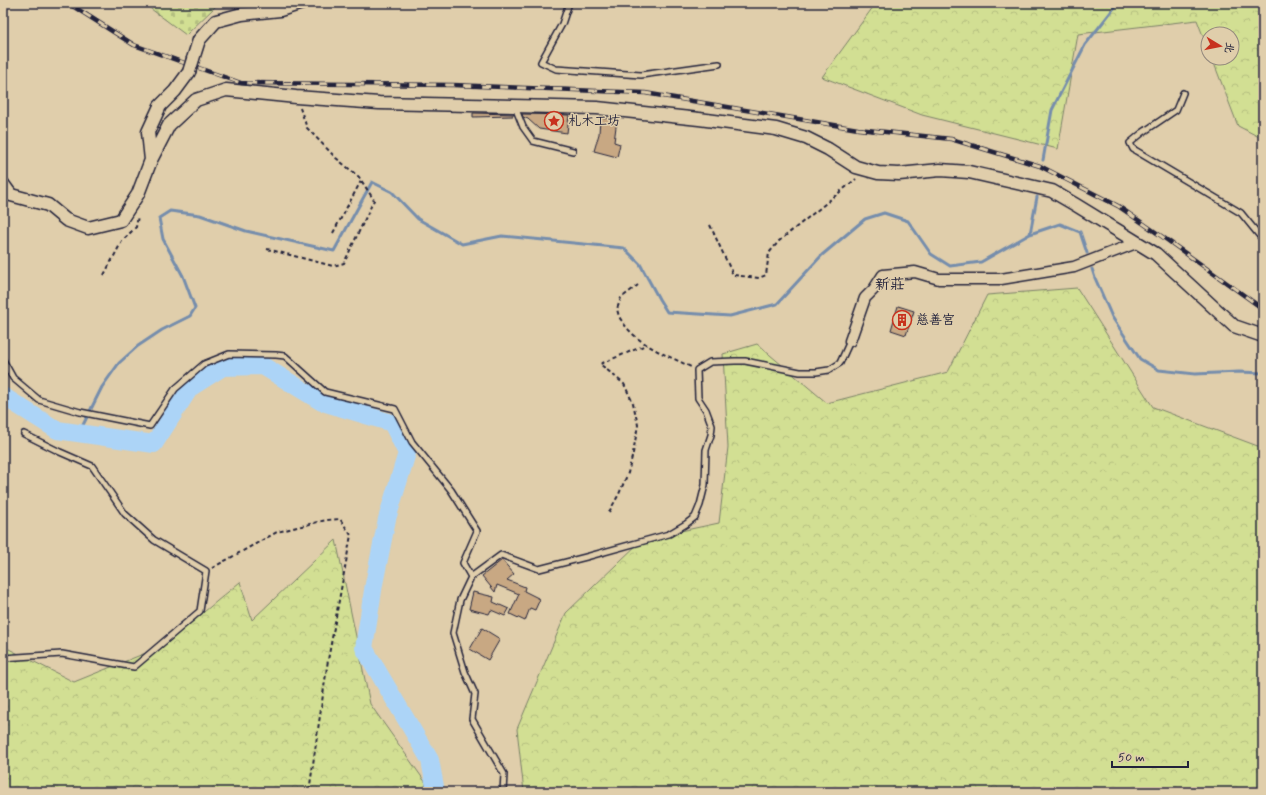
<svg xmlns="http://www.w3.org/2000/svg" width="1266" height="795" font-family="Mynerve,'LXGW WenKai TC',sans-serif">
<defs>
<pattern id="forest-crowns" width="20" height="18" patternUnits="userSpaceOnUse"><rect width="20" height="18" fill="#d2df93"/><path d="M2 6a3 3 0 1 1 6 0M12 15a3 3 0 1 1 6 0" fill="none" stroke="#b4bf80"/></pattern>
<pattern id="cemetery-stones" width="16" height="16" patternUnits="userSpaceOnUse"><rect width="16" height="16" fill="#d2df93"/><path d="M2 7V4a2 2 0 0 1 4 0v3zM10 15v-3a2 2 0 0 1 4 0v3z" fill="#b4bf80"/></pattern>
</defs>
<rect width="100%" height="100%" fill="#e0ceab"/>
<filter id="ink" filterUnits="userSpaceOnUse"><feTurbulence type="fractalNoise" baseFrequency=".025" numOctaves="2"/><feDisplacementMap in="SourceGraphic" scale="8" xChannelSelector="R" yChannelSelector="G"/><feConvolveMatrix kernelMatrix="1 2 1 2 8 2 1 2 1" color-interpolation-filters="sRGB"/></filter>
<g filter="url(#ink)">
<path fill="url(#forest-crowns)" stroke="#7a8067" d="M 876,3 L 1263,3 L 1263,139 L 1238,126 L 1212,58 L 1232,58 L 1232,34 L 1208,34 L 1208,49 L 1197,20 L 1078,34 L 1058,149 L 922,115 L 822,77 Z
M 1077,288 L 1153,407 L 1263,448 L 1263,792 L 524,792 L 517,729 L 566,613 L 643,539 L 719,523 L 728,447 L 723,354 L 757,344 L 827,403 L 948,372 L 987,295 Z
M 336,540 L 370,704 L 426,783 L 423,792 L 3,792 L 3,646 L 74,682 L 163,646 L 240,582 L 252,620 Z"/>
<path fill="url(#cemetery-stones)" stroke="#7a8067" d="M 143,3 L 222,3 L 216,6 L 186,35 Z"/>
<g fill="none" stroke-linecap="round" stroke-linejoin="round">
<path stroke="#758dac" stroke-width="3" d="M 1043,160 L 1052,110 L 1085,45 L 1118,3
M 1030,234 L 1037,197
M 1092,269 L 1095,278 L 1112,317 L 1140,359 L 1159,370 L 1195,374 L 1239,372 L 1263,373
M 79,433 L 102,387 L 119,363 L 138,346 L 162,330 L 190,316 L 195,308 L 183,276 L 163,239 L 159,218 L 170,211 L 200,215 L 246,231 L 334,251 L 372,182 L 392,192 L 418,219 L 462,244 L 502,236 L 624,248 L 640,264 L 659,299 L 667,312 L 730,316 L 777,304 L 822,255 L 865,219 L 884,213 L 908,221 L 931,254 L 950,266 L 981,262 L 1030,234 L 1060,224 L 1080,232 L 1087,253"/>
<path stroke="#acd4f7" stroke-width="18" d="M 3,396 L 57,430 L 154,444 L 190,388 L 223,367 L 263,366 L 322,402 L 392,423 L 407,453 L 387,519 L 374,584 L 364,648 L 430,760 L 436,792"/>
</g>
<path fill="#c8a883" stroke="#22223b" d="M 473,113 L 513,114 L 513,116 L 473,117 Z
M 522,114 L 569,115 L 567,133 L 539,129 L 528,119 L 523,117 Z
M 600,118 L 617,119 L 614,142 L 620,144 L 617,157 L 594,151 L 599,134 Z
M 898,306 L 914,311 L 906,335 L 891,330 Z
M 502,560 L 514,574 L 507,580 L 525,587 L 524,591 L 540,599 L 535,610 L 530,608 L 525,621 L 510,614 L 519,594 L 497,585 L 495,592 L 482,576 Z
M 473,592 L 494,597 L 493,602 L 509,609 L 505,616 L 491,610 L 489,614 L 469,609 Z
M 482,628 L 500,639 L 488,660 L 470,649 Z"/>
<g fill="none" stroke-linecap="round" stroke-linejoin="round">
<defs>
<path id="service" d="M 569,3 L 562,24 L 541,62 L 556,69 L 641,75 L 719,64
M 1183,93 L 1176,110 L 1142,133 L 1130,143 L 1133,149 L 1241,213 L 1263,240
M 515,107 L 523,127 L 533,141 L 573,151
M 3,360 L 13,378 L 39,400 L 80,412 L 150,426 L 175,389 L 204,364 L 229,354 L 276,355 L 285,356 L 325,392 L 395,409 L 412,442 L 451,490 L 477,531 L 463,563 L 471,577 L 460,600 L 453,633 L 465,672 L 475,694 L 472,719 L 504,774 L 503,792
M 471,577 L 501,555 L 539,569 L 586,557 L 669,534 L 686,524 L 695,517 L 700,505 L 705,485 L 706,450 L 711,435 L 712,426 L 706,410 L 698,398 L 697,370 L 710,362 L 735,361 L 745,361 L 800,372 L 816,372 L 829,370 L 840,363 L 850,341
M 3,658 L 62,654 L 134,667 L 200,611 L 206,571 L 154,540 L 125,514 L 92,466 L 60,452 L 24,434"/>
<path id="minor" d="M 850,341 L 865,298 L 874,289 L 883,275 L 915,272 L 939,279 L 1001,279 L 1074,267 L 1136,243"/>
<path id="tertiary" d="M 193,59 L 199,40 L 216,21 L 242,14 L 280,10 L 302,3
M 151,160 L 148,132 L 160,106 L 175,91 L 189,72
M 3,184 L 11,195 L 48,205 L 66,220 L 88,228 L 121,220 L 138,194 L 151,160 L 169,125 L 196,100 L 226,90 L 296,97 L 379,103 L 597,108 L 699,119 L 776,129 L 806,138 L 828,149 L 856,167 L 878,173 L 899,174 L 940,170 L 969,172 L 1052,191 L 1076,205 L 1156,254 L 1234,326 L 1263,336"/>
</defs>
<use href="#service" stroke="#22223b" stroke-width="8"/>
<use href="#minor" stroke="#22223b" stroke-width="13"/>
<use href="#tertiary" stroke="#22223b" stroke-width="15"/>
<path stroke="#22223b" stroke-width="2" stroke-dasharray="4 3" stroke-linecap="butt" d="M 710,225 L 733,275 L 759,278 L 766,275 L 769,253 L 779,241 L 856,179
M 333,233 L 361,181
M 267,249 L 333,266 L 344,263 L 374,200 L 359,177 L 336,158 L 307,128 L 300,108
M 104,275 L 122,241 L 136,227 L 138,216
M 638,285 L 621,298 L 617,309 C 618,313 619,318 622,321 C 637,345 667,355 691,367
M 609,512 L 619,494 L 628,473 L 633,453 L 638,425 L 633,403 L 624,384 L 600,364 L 646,345
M 212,568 L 277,532 L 326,520 L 340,519 L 351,535 L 328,660 L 309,792"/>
<use href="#service" stroke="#e0ceab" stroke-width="5"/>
<use href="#minor" stroke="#e0ceab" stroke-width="10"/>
<use href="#tertiary" stroke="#e0ceab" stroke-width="12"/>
<defs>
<path id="rail" d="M 68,3 L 134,45 L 241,83 L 453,85 L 645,93 L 858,129 L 951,139 L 1040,166 L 1118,206 L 1167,240 L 1263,309"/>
</defs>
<use href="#rail" stroke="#22223b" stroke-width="4.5"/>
<use href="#rail" stroke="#e0ceab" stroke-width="3" stroke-dasharray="9" stroke-linecap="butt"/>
<defs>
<path id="tertiary-bridge" d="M 189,72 L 193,59"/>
</defs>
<use href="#tertiary-bridge" stroke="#22223b" stroke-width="15" stroke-linecap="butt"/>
<use href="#tertiary-bridge" stroke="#e0ceab" stroke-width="12"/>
</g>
</g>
<defs>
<symbol id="sight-ring" viewBox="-11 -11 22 22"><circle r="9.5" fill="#e0ceab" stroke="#c8321e" stroke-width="1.5"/><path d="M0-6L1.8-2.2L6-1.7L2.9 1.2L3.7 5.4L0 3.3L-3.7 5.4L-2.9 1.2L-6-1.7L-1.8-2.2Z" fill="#c8321e"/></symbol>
<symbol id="building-ring" viewBox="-11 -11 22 22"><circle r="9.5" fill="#e0ceab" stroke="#c8321e" stroke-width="1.5"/><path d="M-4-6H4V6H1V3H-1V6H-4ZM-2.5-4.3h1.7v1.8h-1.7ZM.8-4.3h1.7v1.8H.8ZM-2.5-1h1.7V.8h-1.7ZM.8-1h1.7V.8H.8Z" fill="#c8321e"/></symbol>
</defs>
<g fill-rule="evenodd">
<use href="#sight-ring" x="543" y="110" width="22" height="22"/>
<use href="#building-ring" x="891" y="309" width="22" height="22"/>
</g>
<g text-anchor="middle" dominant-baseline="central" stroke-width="3" stroke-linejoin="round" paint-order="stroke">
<g font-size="13" fill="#22223b" stroke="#e0ceab" text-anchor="start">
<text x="568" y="121">札木工坊</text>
<text x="916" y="320">慈善宮</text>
</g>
<g font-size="15" fill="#22223b" stroke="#e0ceab">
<text x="890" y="285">新莊</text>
</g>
</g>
<rect width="1266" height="795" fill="none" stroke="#e0ceab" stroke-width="16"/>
<rect x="8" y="8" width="1250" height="779" fill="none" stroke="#22223b" stroke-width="1.5" filter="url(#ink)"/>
<g transform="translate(1220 46) rotate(100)"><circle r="19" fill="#e0ceab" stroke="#94897e"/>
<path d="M0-3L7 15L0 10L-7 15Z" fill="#c8321e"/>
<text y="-6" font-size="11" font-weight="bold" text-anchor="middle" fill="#22223b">北</text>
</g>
<path d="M1112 761v6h76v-6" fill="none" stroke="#22223b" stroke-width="2"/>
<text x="1118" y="761" font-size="12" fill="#22223b" stroke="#e0ceab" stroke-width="3" paint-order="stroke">50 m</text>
</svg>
